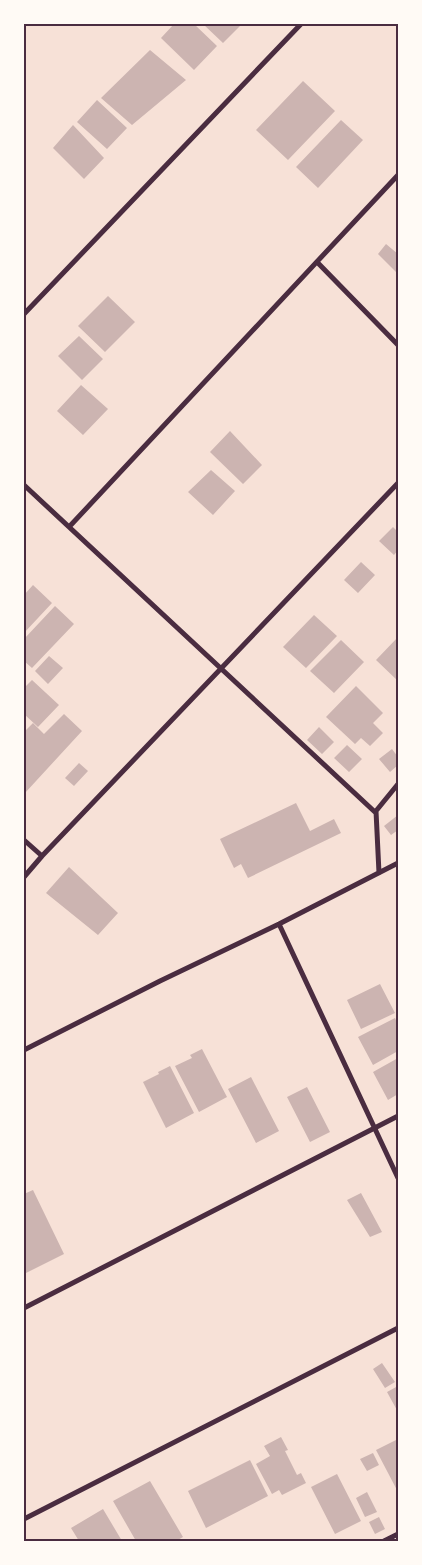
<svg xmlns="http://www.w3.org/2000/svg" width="422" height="1565" font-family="Overpass,sans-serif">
<rect width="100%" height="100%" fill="#f7e1d7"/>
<path fill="#ccb4b1" d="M 174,24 L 194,24 L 217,46 L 194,70 L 161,38 Z
M 203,24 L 242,24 L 223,43 Z
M 150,50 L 186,80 L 132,125 L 101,98 Z
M 303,81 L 335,111 L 288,160 L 256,130 Z
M 97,100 L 127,128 L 107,149 L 77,122 Z
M 341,120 L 363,140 L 318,188 L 296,167 Z
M 73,125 L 104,158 L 84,179 L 53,148 Z
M 386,244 L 398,254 L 398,274 L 378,254 Z
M 108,296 L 135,322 L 105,352 L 78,326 Z
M 79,336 L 103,359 L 82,380 L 58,356 Z
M 81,385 L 108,409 L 83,435 L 57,411 Z
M 230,431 L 262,465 L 243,484 L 210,452 Z
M 211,470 L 235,491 L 213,515 L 188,492 Z
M 393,527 L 398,532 L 398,550 L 394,555 L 379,541 Z
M 361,562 L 375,575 L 358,593 L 344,580 Z
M 33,585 L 52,603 L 24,633 L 24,595 Z
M 55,606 L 74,624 L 32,668 L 24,661 L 24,639 Z
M 314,615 L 337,636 L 306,668 L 283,647 Z
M 398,637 L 398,681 L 376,660 Z
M 341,640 L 364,662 L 334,693 L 310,671 Z
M 49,656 L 63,668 L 48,684 L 35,671 Z
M 32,680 L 59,705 L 38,727 L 24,714 L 24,688 Z
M 356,686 L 383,713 L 373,723 L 383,733 L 370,746 L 361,738 L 355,744 L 326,717 Z
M 64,714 L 82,731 L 25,793 L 24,732 L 33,723 L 44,734 Z
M 319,727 L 334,742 L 322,754 L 307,740 Z
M 347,745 L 362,759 L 349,772 L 334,758 Z
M 392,749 L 398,757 L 398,765 L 390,772 L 379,759 Z
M 79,763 L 88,771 L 74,786 L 65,778 Z
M 296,803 L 310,831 L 334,819 L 341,833 L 248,878 L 241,864 L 234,868 L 220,839 Z
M 398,815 L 398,830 L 391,835 L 384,826 Z
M 69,867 L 118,913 L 98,935 L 46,893 Z
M 380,984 L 395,1013 L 361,1029 L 347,1000 Z
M 395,1018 L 398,1025 L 398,1051 L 373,1065 L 358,1037 Z
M 202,1049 L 227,1097 L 199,1112 L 175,1066 L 192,1058 L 190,1055 Z
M 398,1058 L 398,1094 L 388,1100 L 373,1072 Z
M 170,1066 L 194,1113 L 166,1128 L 143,1082 L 159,1074 L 158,1072 Z
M 251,1077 L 279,1131 L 256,1143 L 228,1089 Z
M 307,1087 L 330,1132 L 310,1142 L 287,1097 Z
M 33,1190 L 64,1254 L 24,1274 L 24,1194 Z
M 361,1193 L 382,1232 L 370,1237 L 347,1200 Z
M 382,1363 L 395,1382 L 385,1388 L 373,1369 Z
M 398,1386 L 398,1412 L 387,1392 Z
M 281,1437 L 288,1450 L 285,1451 L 297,1475 L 301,1473 L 306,1483 L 282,1495 L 279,1490 L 272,1494 L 256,1464 L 270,1456 L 264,1446 Z
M 398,1439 L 398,1492 L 376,1450 Z
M 373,1453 L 379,1465 L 367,1471 L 360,1459 Z
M 250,1460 L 268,1496 L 206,1528 L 188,1491 Z
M 337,1474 L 361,1521 L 335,1534 L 311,1487 Z
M 150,1481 L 183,1537 L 176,1541 L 136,1541 L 113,1501 Z
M 367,1492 L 377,1512 L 365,1517 L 356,1498 Z
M 103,1509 L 122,1541 L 79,1541 L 71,1528 Z
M 379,1517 L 385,1529 L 375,1534 L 369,1522 Z"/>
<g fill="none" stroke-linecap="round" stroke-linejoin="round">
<path stroke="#4a2c40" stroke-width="5" d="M 317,262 L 398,345
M 24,314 L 301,24
M 24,485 L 376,813
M 69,527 L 398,175
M 24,840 L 42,856
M 379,873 L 376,811 L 398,784
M 24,877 L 42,856 L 398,483
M 279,924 L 398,1178
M 24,1050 L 160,981 L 279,924 L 398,863
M 24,1308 L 398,1116
M 24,1519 L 398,1328
M 384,1541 L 398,1534"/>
</g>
<rect width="422" height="1565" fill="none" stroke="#fffaf5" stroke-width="50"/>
<rect x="25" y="25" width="372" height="1515" fill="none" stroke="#4a2c40" stroke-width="2"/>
</svg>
